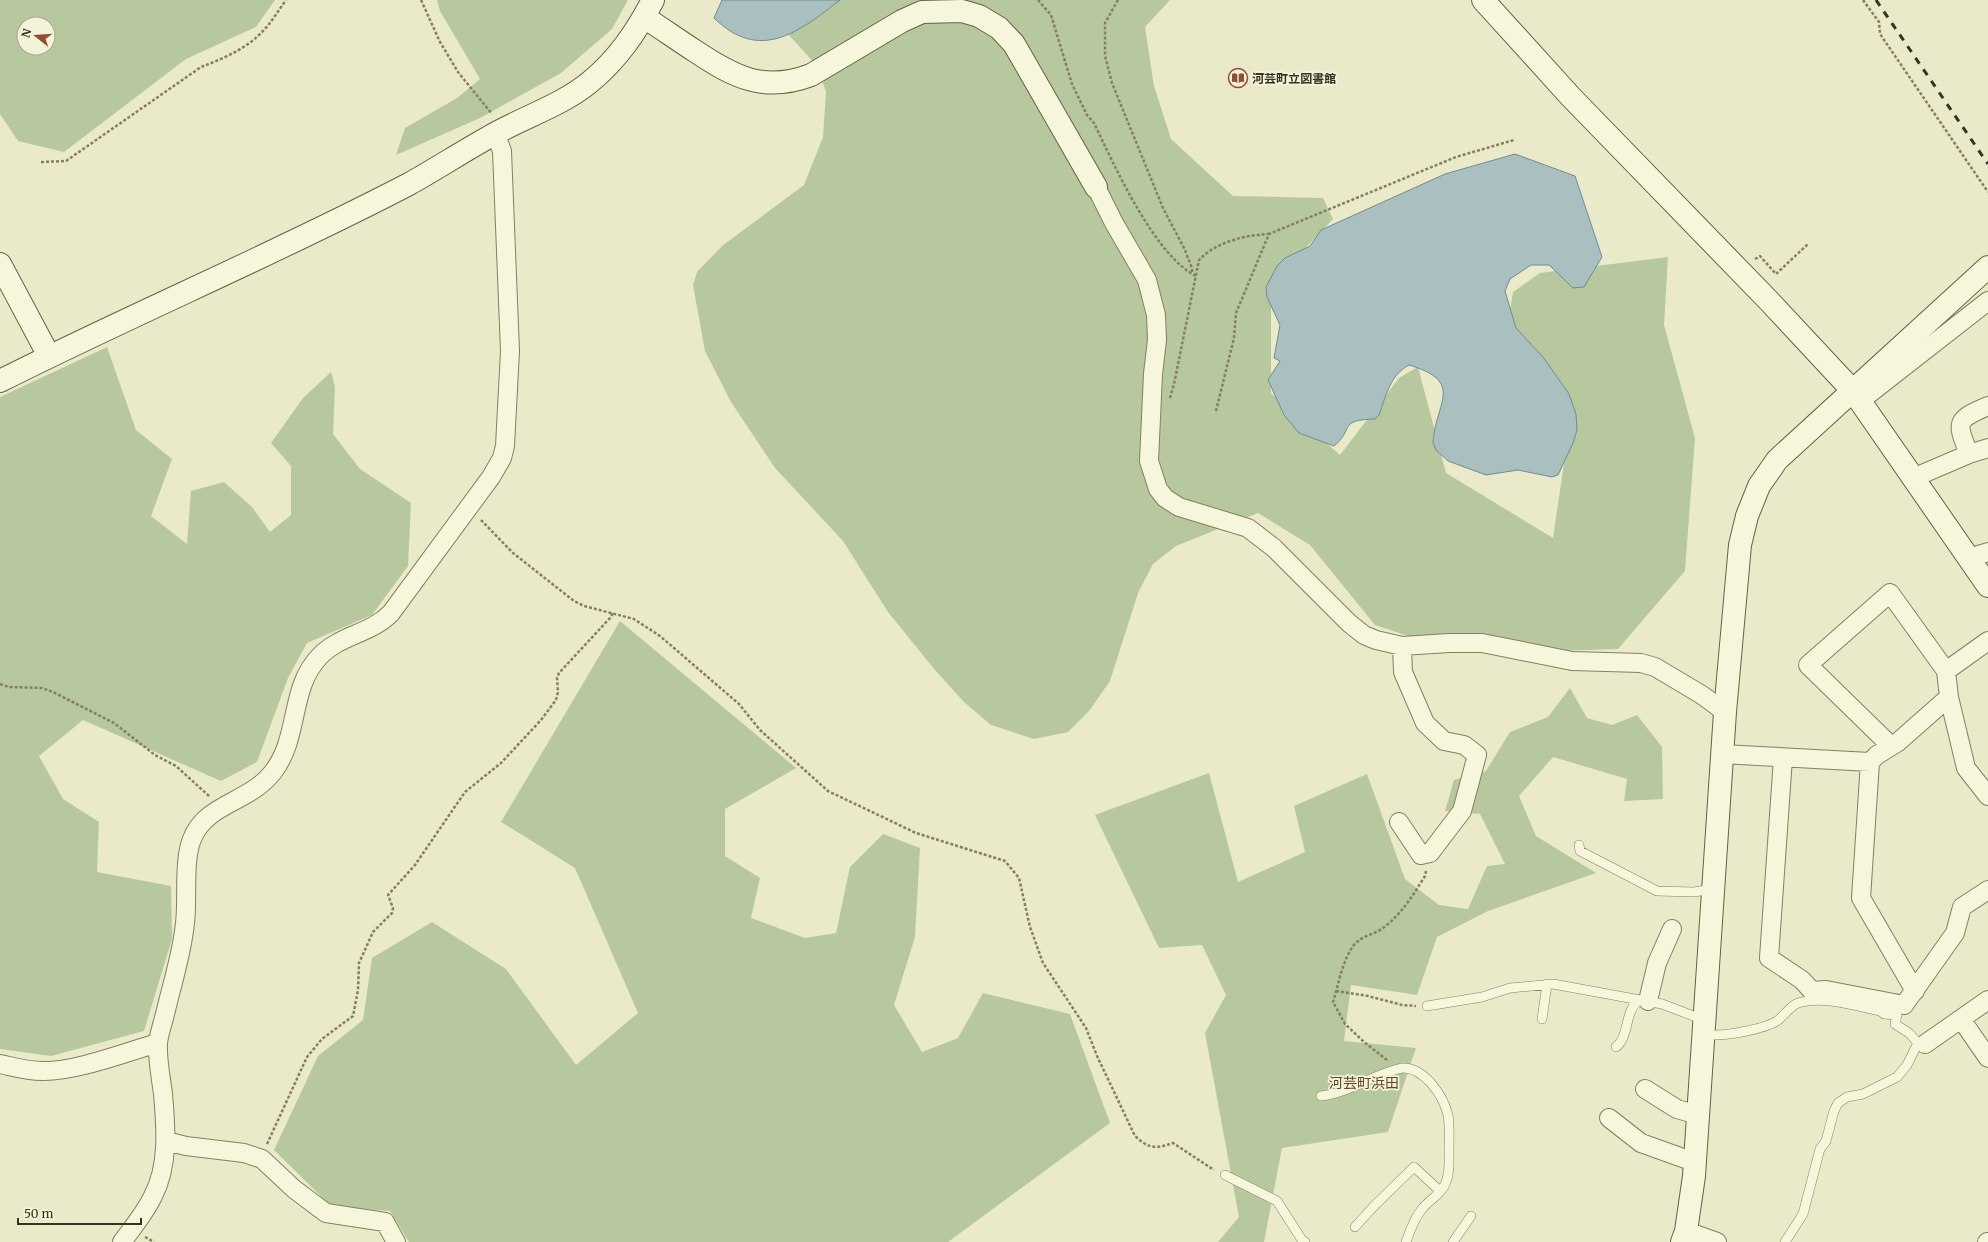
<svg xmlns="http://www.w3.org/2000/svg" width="1988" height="1242" font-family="Merriweather,'Noto Sans JP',serif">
<rect width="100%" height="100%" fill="#eaeaca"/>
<path fill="#b7c89f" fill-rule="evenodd" d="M 0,0 L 275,0 L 256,27 L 186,59 L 64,152 L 18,141 L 0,114 ZM 24,24 L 48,24 L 48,48 L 24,48 Z
M 437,0 L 628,0 L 612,29 L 561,73 L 480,118 L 396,155 L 405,128 L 457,98 L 480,79 L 440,11 Z
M 757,0 L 1170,0 L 1145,27 L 1154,86 L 1171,139 L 1233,196 L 1323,198 L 1333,219 L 1271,284 L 1271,393 L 1340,455 L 1399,378 L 1418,367 L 1446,473 L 1553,538 L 1573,403 L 1508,324 L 1513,292 L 1540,273 L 1668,257 L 1664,325 L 1695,438 L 1685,571 L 1618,649 L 1558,651 L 1447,649 L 1375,625 L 1310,545 L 1258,513 L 1176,546 L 1153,564 L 1138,593 L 1110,681 L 1089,711 L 1068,732 L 1034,739 L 991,725 L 964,702 L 935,670 L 888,612 L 843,541 L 775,468 L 731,402 L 705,351 L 693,285 L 697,272 L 722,246 L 804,185 L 823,137 L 826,92 L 817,66 Z
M 107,347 L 136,430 L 172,459 L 151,516 L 187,544 L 191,491 L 224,482 L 252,507 L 270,532 L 291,515 L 291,466 L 271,443 L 303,398 L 331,372 L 335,387 L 333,434 L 360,469 L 411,503 L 408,566 L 372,615 L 307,643 L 288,678 L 257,762 L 221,781 L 83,720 L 39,756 L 63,799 L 99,822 L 97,872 L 171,886 L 172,939 L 144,1031 L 51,1056 L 0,1049 L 0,397 Z
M 620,621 L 796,768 L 725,809 L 725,856 L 760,878 L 751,918 L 805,938 L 836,933 L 850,867 L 883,834 L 920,848 L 915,937 L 894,1005 L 922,1052 L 958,1038 L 983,993 L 1070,1014 L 1110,1123 L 948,1242 L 409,1242 L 390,1211 L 332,1207 L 274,1150 L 318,1056 L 363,1020 L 372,958 L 432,922 L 506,969 L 576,1065 L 638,1013 L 575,868 L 501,822 Z
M 1570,688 L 1587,718 L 1612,725 L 1637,715 L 1662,747 L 1663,799 L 1624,801 L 1627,779 L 1553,757 L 1519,796 L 1536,836 L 1596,873 L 1488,911 L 1437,937 L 1417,995 L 1351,985 L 1344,1041 L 1416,1048 L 1388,1132 L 1282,1148 L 1264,1242 L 1218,1242 L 1239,1217 L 1205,1033 L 1226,995 L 1202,945 L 1159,948 L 1095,815 L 1209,773 L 1238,882 L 1305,852 L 1294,806 L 1367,774 L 1405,879 L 1439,905 L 1468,909 L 1487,866 L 1505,864 L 1480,814 L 1445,811 L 1454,780 L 1486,771 L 1510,732 L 1548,717 Z"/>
<path fill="#aabfbf" stroke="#718c8d" d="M 722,0 L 840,0 C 799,32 760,63 714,18 Z
M 1515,154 L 1575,176 L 1602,257 L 1584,287 L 1573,288 L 1549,265 L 1531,265 L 1510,279 L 1505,291 L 1516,328 L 1543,357 L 1569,394 L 1576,414 L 1577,430 L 1573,443 L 1558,475 L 1552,477 L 1518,470 L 1486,475 L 1448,461 L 1436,450 L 1433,443 C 1435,403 1466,382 1409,365 C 1390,375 1386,396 1379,415 L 1375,419 C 1337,420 1355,429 1334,446 L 1299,433 L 1284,415 L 1268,380 L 1280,361 L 1274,358 L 1280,325 L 1267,297 L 1266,287 L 1277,266 L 1285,258 L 1310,246 L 1321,230 L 1445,174 Z"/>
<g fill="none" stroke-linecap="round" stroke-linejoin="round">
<defs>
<path id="lane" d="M 1579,845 L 1580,851 L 1584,853 L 1657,891 L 1694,892 L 1713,889
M 1427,1006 L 1482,997 L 1510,988 L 1553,984 L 1662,1004 L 1704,1020
M 1542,1019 L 1547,984
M 1715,1035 C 1730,1035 1764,1029 1777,1021 C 1784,1016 1790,1006 1798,1003 C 1823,995 1855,1006 1880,1011 L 1884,1014 L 1897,1015 L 1895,1024 L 1909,1033 L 1918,1043 L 1907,1065 L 1897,1077 L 1863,1094 L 1847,1097 L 1838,1103 L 1834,1111 L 1826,1141 L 1820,1149 L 1803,1214 L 1785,1242
M 1616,1047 C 1630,1036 1624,1011 1639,1000
M 1321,1096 C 1349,1093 1374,1074 1402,1068 C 1424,1067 1443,1095 1448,1115 C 1450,1127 1449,1140 1449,1152 C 1449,1162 1450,1173 1446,1182 C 1442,1194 1430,1199 1422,1209 C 1414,1218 1410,1231 1406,1242
M 1225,1175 L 1277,1201 L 1302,1240 L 1305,1242
M 1355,1227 L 1374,1206 L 1414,1167 L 1440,1191
M 1453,1242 L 1471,1216"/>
<path id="street" d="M 1096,187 L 1114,223 L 1147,280 L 1156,315 L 1157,340 L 1153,374 L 1149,461 L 1158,489 L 1165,498 L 1179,507 L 1248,528 L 1274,548 L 1349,623 L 1364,635 L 1376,640 L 1402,646 L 1449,643 L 1482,643 L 1572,661 L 1641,663 L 1655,667 L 1702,695 L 1725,712
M 1860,401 L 1988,301
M 1969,454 L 1988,448
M 1913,478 L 1969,454 C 1956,422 1955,420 1988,406
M 1968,558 L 1988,552
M 1949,697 L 1966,768 L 1988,796
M 1891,746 L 1808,665 L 1890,593 L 1946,671
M 1722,754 L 1870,762 L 1877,755 L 1898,742 L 1949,697 L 1946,671 L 1988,641
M 1783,758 L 1769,958 L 1802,980 L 1812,991 L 1826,990 L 1904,1005 L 1955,933 L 1962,907 L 1988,890
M 1870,762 L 1861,898 L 1915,991
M 1399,822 L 1421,855 L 1430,853 L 1462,811 L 1477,755 L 1464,745 L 1444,741 L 1425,723 L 1403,672 L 1402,646
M 1648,1001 L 1657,963 L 1672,929
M 1961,1019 L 1988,1058
M 1925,1044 L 1988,1000
M 0,1064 C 14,1067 28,1071 42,1071 C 75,1072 126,1052 158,1043
M 1645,1089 L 1677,1109 L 1698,1115
M 1609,1118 L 1641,1143 L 1694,1162
M 166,1141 L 186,1146 L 244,1153 L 262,1159 L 294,1189 L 326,1213 L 385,1222 L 396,1242
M 1686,1231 L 1717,1242
M 122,1242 C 133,1227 145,1213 153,1196 C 169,1166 166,1127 163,1094 C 161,1078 157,1059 158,1043 C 159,1033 163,1023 165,1014 C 172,984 182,954 185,923 C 188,899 183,861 192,839 C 206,803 249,803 273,772 C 300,737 289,689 319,657 C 339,635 371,634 391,613 L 491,477 L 502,458 L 505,446 L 510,351 L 502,151 L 495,133
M 1987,1242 L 1988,1242"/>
<path id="secondary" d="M 1483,0 L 1570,96 L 1770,302 L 1853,391 L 1988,586
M 644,17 C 661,28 678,40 695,51 C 734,77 764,93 811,75 L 902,21 L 922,12 L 962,11 L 979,16 L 999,28 L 1014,44 L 1096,187
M 0,264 L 49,356
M 0,381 C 135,313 275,254 409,184 C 436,169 462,152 489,137 C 521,118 561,106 590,82 C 618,59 636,32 653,0
M 1682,1242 L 1686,1231 L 1694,1176 L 1725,712 L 1740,545 L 1747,516 L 1759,486 L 1777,460 L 1988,267"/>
</defs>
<use href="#lane" stroke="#857f60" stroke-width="10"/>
<use href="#street" stroke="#857f60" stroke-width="20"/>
<use href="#secondary" stroke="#676043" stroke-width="24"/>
<path stroke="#857f60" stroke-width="2.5" stroke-dasharray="3 2" stroke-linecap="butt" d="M 421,0 L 440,42 L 458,72 L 492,114
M 1038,0 L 1051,15 L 1072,84 L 1087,115 L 1094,123 C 1114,165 1155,256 1196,276
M 1118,0 L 1105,23 L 1105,56 L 1112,83 L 1163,208 L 1184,248 L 1192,268 L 1192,274
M 1863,0 L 1879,22 L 1880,34 L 1988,192
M 41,162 L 66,161 L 201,67 C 222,59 246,49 262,32 C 271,23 278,11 286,0
M 1755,259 L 1760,256 L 1776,274 L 1808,244
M 1170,398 L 1174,384 L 1199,260 C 1216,242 1245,235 1269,234
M 1216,411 L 1234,338 L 1236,313 L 1269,234 L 1456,157 L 1514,140
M 481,520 L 513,553 L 574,601 L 584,606 L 634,619 L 660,636 L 739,704 L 760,730 L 828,791 L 916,833 L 1005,861 L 1019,878 L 1030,927 L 1043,963 L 1086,1028 L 1097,1056 L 1135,1136 C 1149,1149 1155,1149 1173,1143 L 1214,1170
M 0,684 L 9,687 L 42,688 L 53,692 L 114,723 L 155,755 L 176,766 L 209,796
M 1336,991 L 1368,996 L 1402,1005 L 1416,1006
M 1387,1060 L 1364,1042 L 1345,1024 L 1333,1002 C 1339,983 1342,961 1354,945 C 1362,935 1374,935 1383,928 C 1402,914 1413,895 1425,876 L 1426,871
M 267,1144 L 307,1057 L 322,1039 L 353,1016 L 358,990 L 359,963 L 373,932 L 392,913 L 393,908 L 388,895 L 415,865 L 465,792 L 501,763 L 541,720 L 556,700 L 558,692 L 557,678 L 559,673 L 610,618 L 613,613
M 145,1237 L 154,1242"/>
<use href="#lane" stroke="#f6f6dd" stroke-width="9"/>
<use href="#street" stroke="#f6f6dd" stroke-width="18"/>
<use href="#secondary" stroke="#f6f6dd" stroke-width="22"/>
<path stroke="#373322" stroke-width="3" stroke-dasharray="7 7" stroke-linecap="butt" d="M 1876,0 L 1988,164"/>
</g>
<defs>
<symbol id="library-ring" viewBox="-11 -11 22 22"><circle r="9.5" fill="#f3f3d9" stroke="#8e4f36" stroke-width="1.5"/><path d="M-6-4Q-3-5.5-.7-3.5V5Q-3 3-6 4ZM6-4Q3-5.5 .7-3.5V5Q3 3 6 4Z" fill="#8e4f36"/></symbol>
</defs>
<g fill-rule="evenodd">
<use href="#library-ring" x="1227" y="67" width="22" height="22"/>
</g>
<g text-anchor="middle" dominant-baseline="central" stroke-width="3.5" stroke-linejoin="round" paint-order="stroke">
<g font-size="12" font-weight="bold" fill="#373322" stroke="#f3f3d9" text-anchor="start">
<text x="1252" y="78">河芸町立図書館</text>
</g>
<g font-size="14" fill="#604326" stroke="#f3f3d9">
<text x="1364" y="1083">河芸町浜田</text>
</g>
</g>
<g transform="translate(36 36) rotate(287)"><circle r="19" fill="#f3f3d9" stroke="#a8a690"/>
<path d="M0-3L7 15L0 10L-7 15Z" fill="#8e4f36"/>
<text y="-6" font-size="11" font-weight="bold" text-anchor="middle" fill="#373322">N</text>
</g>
<path d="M18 1218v6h123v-6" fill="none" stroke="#373322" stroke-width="2"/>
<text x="24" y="1218" font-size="12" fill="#373322" stroke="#f3f3d9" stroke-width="3" paint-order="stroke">50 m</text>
</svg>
